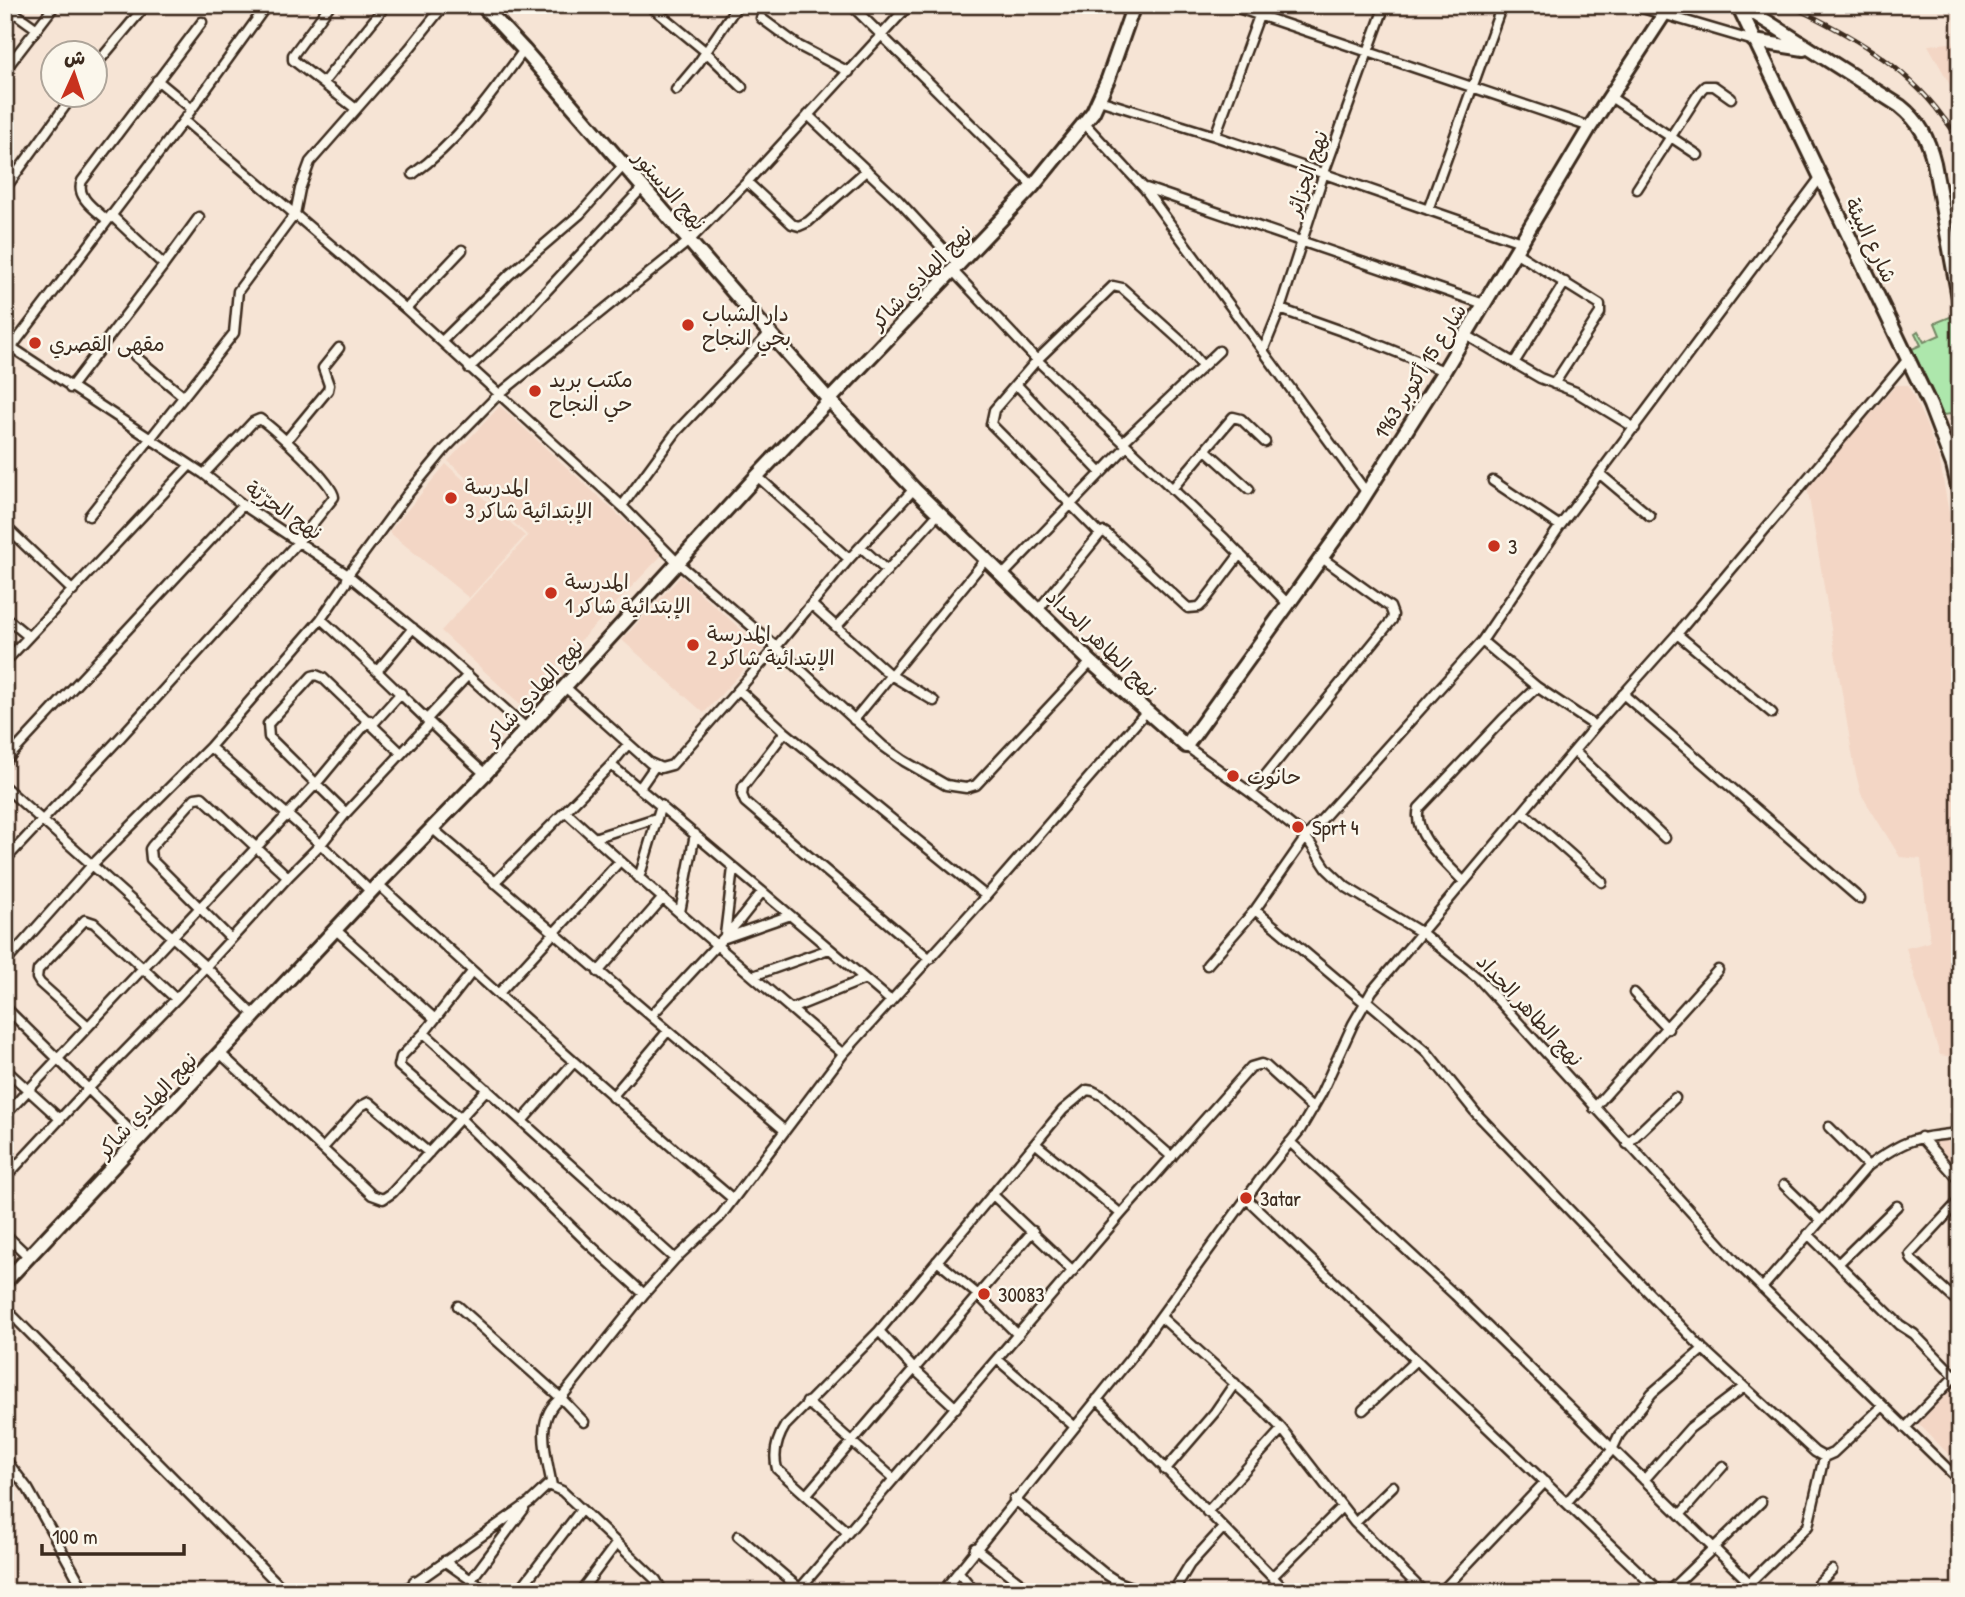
<svg xmlns="http://www.w3.org/2000/svg" width="1965" height="1597" font-family="'Patrick Hand','Playpen Sans Arabic',sans-serif">
<rect width="100%" height="100%" fill="#f6e4d5"/>
<filter id="ink" filterUnits="userSpaceOnUse"><feTurbulence type="fractalNoise" baseFrequency=".0143" numOctaves="2"/><feDisplacementMap in="SourceGraphic" scale="14" xChannelSelector="R" yChannelSelector="G"/><feConvolveMatrix kernelMatrix="1 2 1 2 8 2 1 2 1" color-interpolation-filters="sRGB"/></filter>
<g filter="url(#ink)">
<path fill="#f3d6c5" d="M 1960,42 L 1960,103 L 1928,45 Z
M 1896,385 L 1908,385 L 1926,424 L 1940,462 L 1960,576 L 1960,1058 L 1940,1055 L 1906,948 L 1930,942 L 1921,859 L 1900,857 L 1861,794 L 1855,770 L 1807,486 Z
M 500,406 L 662,555 L 520,704 L 441,631 L 528,536 L 448,461 Z
M 446,464 L 525,536 L 469,598 L 389,532 Z
M 681,576 L 763,649 L 704,713 L 622,640 Z
M 1960,1129 L 1960,1172 L 1930,1141 Z
M 1960,1373 L 1960,1466 L 1916,1421 Z"/>
<path fill="#ade7ac" stroke="#748865" stroke-width="2" d="M 1950,317 L 1955,317 L 1960,413 L 1943,415 L 1912,349 L 1921,345 L 1915,333 L 1918,331 L 1924,342 L 1940,335 L 1935,323 Z"/>
<g fill="none" stroke-linecap="round" stroke-linejoin="round">
<defs>
<path id="street" d="M 330,5 L 293,55 L 293,60 L 356,109
M 649,5 L 705,51 L 742,87
M 851,5 L 1033,186
M 1229,5 L 1590,127
M 1632,5 L 1754,41
M 5,6 L 37,29
M 761,18 L 799,46 L 849,72
M 94,67 L 146,5
M 5,70 L 55,5
M 157,80 L 192,109
M 323,83 L 386,5
M 676,90 L 697,65 L 737,6
M 1609,96 L 1698,155
M 1099,100 L 1215,136 L 1521,242
M 808,115 L 898,200 L 959,266
M 184,120 L 406,309 L 622,506 L 679,564 L 776,647 L 883,746 L 904,761 L 946,785 L 966,788 L 976,785 L 1091,662
M 1085,124 L 1144,188 L 1367,493
M 1215,136 L 1263,5
M 413,174 C 458,142 492,94 524,50
M 747,182 L 792,224 L 799,226 L 808,222 L 867,170
M 1146,188 L 1484,304
M 5,189 L 74,94
M 1637,189 L 1701,90 L 1705,86 L 1714,86 L 1731,98
M 1428,210 L 1502,5
M 111,215 L 164,265 L 199,217
M 107,220 C 96,210 75,197 82,181 L 202,22
M 1515,252 L 1600,305 L 1600,313 L 1554,384
M 953,271 L 1037,360 L 1225,539 L 1288,604
M 406,309 L 462,250
M 1280,309 L 1359,337 L 1444,371
M 1466,335 L 1540,378 L 1576,392 L 1635,428
M 442,341 L 509,275 L 580,214 L 624,165
M 5,343 L 204,474 L 243,505 L 348,575 L 444,654 L 526,728
M 1263,351 L 1280,309 L 1324,173 L 1385,5
M 5,356 L 184,120 L 267,5
M 135,356 L 183,396
M 1514,363 L 1565,282
M 1202,365 L 1182,342 L 1122,288 L 1113,286 L 1037,360 L 994,410 L 991,424 L 1100,534 L 1104,532 L 1107,534 L 1188,608 L 1199,607 L 1203,603 L 1240,554
M 469,368 L 513,327 L 643,187
M 1017,385 L 1101,473
M 70,388 L 164,265
M 286,441 L 328,390 L 329,385 L 323,368 L 339,348
M 1123,442 L 1219,351
M 1207,451 L 1249,489
M 1600,474 L 1650,516
M 757,476 L 849,559
M 1493,481 L 1560,526
M 1172,489 L 1233,417 L 1241,419 L 1265,442
M 622,506 L 677,431 L 771,332
M 89,516 L 234,333 L 238,291 L 295,214 L 300,189 L 310,162 L 409,49 L 444,5
M 5,526 L 73,591
M 861,547 L 887,571
M 1003,575 L 1127,446
M 812,605 L 889,674 L 934,701
M 1038,610 L 1100,534
M 5,617 L 28,636
M 321,619 C 377,669 429,724 485,774
M 836,627 L 939,513
M 1677,634 L 1772,713
M 1482,641 L 1537,687 L 1595,726
M 5,662 L 190,465
M 378,670 L 413,628
M 564,686 L 650,763 L 661,768 L 672,765 L 776,647 L 849,559 L 914,489
M 739,690 L 785,732 L 986,896
M 1623,694 L 1860,899
M 426,720 L 468,675
M 854,720 L 986,559
M 373,724 L 401,693
M 785,732 L 743,787 L 742,795 L 745,802 L 930,959
M 1186,746 L 1251,793 L 1306,837 L 1327,869 L 1346,887 L 1422,933 L 1478,978 L 1741,1267 L 1960,1481
M 210,747 C 264,795 320,841 371,892
M 1574,751 L 1665,838
M 5,761 L 243,505
M 611,765 C 705,842 798,922 891,1001
M 5,787 L 206,967 L 255,1016
M 639,789 L 655,766
M 1251,793 L 1392,620 L 1393,615 L 1390,607 L 1322,558
M 566,812 C 656,895 750,973 843,1054
M 1523,812 L 1602,882
M 346,813 L 269,737 L 268,724 L 312,676 L 316,675 L 323,678 L 401,753
M 433,829 L 784,1130
M 594,838 L 656,818
M 5,860 L 118,740 L 299,541 L 334,497 C 333,482 274,429 260,419 L 253,422 L 204,474
M 639,878 L 661,805
M 1464,882 C 1447,863 1411,835 1419,808 L 1504,718 L 1537,687
M 494,883 L 611,765 L 628,744
M 378,884 C 494,992 612,1097 733,1199
M 1255,910 L 1364,1002
M 680,912 L 695,834
M 336,930 L 435,1019
M 725,935 L 733,868
M 725,938 L 788,916
M 231,939 L 151,859 L 150,849 L 152,846 L 195,798 L 202,797 L 288,877
M 5,963 L 92,865 L 210,747 L 321,619 L 346,583 L 348,575 L 406,496 L 445,449 L 498,395 L 689,241 L 747,182 L 909,5
M 1207,965 L 1255,910 L 1306,837 L 1482,641 L 1560,526 L 1820,178
M 472,972 L 424,1033 L 401,1057 L 399,1066 L 461,1119 L 588,1243 L 644,1294
M 598,972 L 663,898
M 753,976 L 829,949
M 499,993 L 619,862
M 1634,993 L 1668,1029
M 1366,1000 L 1427,1052 L 1476,1113 L 1703,1349 L 1815,1452 L 1824,1457 L 1833,1453 L 1883,1406
M 5,1007 L 140,1140
M 791,1009 L 865,979
M 651,1016 L 739,921 L 762,892
M 88,1026 L 40,983 L 37,978 L 38,970 L 85,920 L 94,923 L 176,999
M 424,1033 L 675,1259
M 221,1054 L 372,1195 L 383,1199 L 392,1193 L 487,1089
M 5,1069 L 60,1119
M 612,1097 L 667,1032
M 1594,1108 L 1718,970
M 5,1115 L 316,784 L 369,720
M 522,1121 L 574,1062
M 1921,1137 L 1960,1181
M 1290,1142 L 1455,1295 L 1759,1592
M 1036,1144 L 1121,1214
M 1627,1144 L 1675,1098
M 323,1148 L 361,1106 L 369,1102 L 429,1153
M 1868,1166 C 1905,1139 1916,1137 1960,1133
M 5,1178 L 89,1088 L 176,999 L 288,877 L 322,843 L 346,813 L 429,724
M 1784,1185 L 1820,1220
M 992,1194 L 1073,1271
M 1246,1198 L 1660,1592
M 1960,1200 L 1910,1254 L 1912,1260 L 1960,1304
M 5,1234 L 29,1257
M 1808,1234 L 1900,1325 L 1914,1334 L 1955,1376
M 937,1261 L 977,1294 L 1018,1335
M 1838,1264 L 1897,1206
M 1762,1288 L 1868,1166 L 1829,1127
M 458,1306 L 561,1398 L 584,1422
M 5,1308 L 286,1592
M 1161,1317 L 1265,1411 L 1282,1429 L 1355,1523 L 1424,1592
M 879,1331 L 914,1369 L 956,1408
M 997,1359 L 1074,1426
M 1097,1399 L 1287,1592
M 807,1402 L 894,1479
M 1363,1410 L 1416,1360
M 1905,1428 L 1960,1371
M 5,1459 L 28,1489 L 85,1592
M 1165,1470 L 1215,1412 L 1235,1383
M 1644,1480 L 1690,1428 L 1744,1387
M 552,1486 C 547,1457 533,1418 561,1398 L 644,1294 L 675,1259 L 719,1218 L 843,1054 L 986,896 L 1146,712
M 807,1494 L 1033,1231
M 1014,1499 L 1104,1573 L 1118,1582 L 1145,1592
M 1567,1502 L 1612,1450 L 1619,1435 L 1652,1393 L 1703,1349
M 1207,1512 L 1282,1429
M 1680,1515 L 1723,1466
M 1355,1523 L 1393,1486
M 847,1532 L 777,1469 C 773,1454 777,1439 785,1426 L 879,1331 L 1063,1110 L 1087,1090 L 1093,1091 L 1103,1096 L 1172,1157
M 738,1536 L 800,1589
M 975,1548 L 1032,1592
M 444,1561 L 488,1592
M 958,1571 L 975,1592
M 1273,1576 L 1342,1507
M 471,1580 L 524,1509
M 414,1581 L 431,1592
M 804,1584 L 813,1592
M 402,1592 L 530,1502 L 548,1485 L 562,1491 L 656,1580 L 663,1592
M 518,1592 L 581,1510
M 580,1592 L 616,1544
M 797,1592 L 1121,1214 L 1251,1067 L 1261,1064 L 1266,1066 L 1313,1109
M 942,1592 L 1129,1360 L 1261,1178 L 1300,1130 L 1321,1094 L 1353,1024 L 1372,991 L 1595,726 L 1677,634 L 1908,359
M 1173,1592 L 1190,1564 L 1223,1528
M 1267,1592 L 1276,1581
M 1441,1592 L 1545,1482
M 1668,1592 L 1761,1502
M 1740,1592 L 1808,1526 L 1824,1457
M 1810,1592 L 1832,1570"/>
<path id="secondary" d="M 482,5 L 524,50 L 736,295 L 829,400 L 914,489 L 1091,662 L 1186,746 L 1353,514 L 1444,371 L 1590,127 L 1670,5
M 1738,5 L 1930,405 L 1953,465 L 1960,495
M 1741,5 L 1900,106 C 1920,122 1928,138 1934,163 L 1960,303
M 1754,41 L 1804,49
M 5,1282 L 378,884 L 485,774 L 757,476 L 1033,186 L 1093,112 L 1108,79 L 1134,5"/>
</defs>
<use href="#street" stroke="#3b2a1e" stroke-width="13"/>
<use href="#secondary" stroke="#3b2a1e" stroke-width="18"/>
<use href="#street" stroke="#fbf7ec" stroke-width="8"/>
<use href="#secondary" stroke="#fbf7ec" stroke-width="12"/>
<defs>
<path id="rail" d="M 1789,5 C 1846,32 1904,64 1942,116 C 1949,125 1956,133 1960,144"/>
</defs>
<use href="#rail" stroke="#3b2a1e" stroke-width="5"/>
<use href="#rail" stroke="#fbf7ec" stroke-width="2.5" stroke-dasharray="8" stroke-linecap="butt"/>
</g>
</g>
<g fill="#c8321e" stroke="#fbf7ec" stroke-width="2.5">
<circle cx="688" cy="325" r="7"/>
<circle cx="35" cy="343" r="7"/>
<circle cx="535" cy="391" r="7"/>
<circle cx="451" cy="498" r="7"/>
<circle cx="1494" cy="546" r="7"/>
<circle cx="551" cy="593" r="7"/>
<circle cx="693" cy="645" r="7"/>
<circle cx="1233" cy="776" r="7"/>
<circle cx="1298" cy="827" r="7"/>
<circle cx="1246" cy="1198" r="7"/>
<circle cx="984" cy="1294" r="7"/>
</g>
<g text-anchor="middle" dominant-baseline="central" stroke-width="5" stroke-linejoin="round" paint-order="stroke">
<g font-size="21" fill="#3b2a1e" stroke="#fbf7ec">
<text transform="translate(1307 173) rotate(-71)">نهج الجزائر</text>
<text transform="translate(670 190) rotate(49)">نهج الدستور</text>
<text transform="translate(1871 240) rotate(64)">شارع البيئة</text>
<text transform="translate(921 277) rotate(-46)">نهج الهادي شاكر</text>
<text transform="translate(1420 371) rotate(-58)">شارع 15 أكتوبر 1963</text>
<text transform="translate(284 510) rotate(34)">نهج الحرّيّة</text>
<text transform="translate(1102 643) rotate(44)">نهج الطاهر الحداد</text>
<text transform="translate(534 691) rotate(-48)">نهج الهادي شاكر</text>
<text transform="translate(1530 1010) rotate(47)">نهج الطاهر الحداد</text>
<text transform="translate(147 1105) rotate(-47)">نهج الهادي شاكر</text>
</g>
<g font-size="21" fill="#3b2a1e" stroke="#fbf7ec" text-anchor="start">
<text x="702" y="313">دار الشباب<tspan x="702" dy="24">بحي النجاح</tspan></text>
<text x="49" y="343">مقهى القصري</text>
<text x="549" y="379">مكتب بريد<tspan x="549" dy="24">حي النجاح</tspan></text>
<text x="465" y="486">المدرسة<tspan x="465" dy="24">الإبتدائية شاكر 3</tspan></text>
<text x="1508" y="546">3</text>
<text x="565" y="581">المدرسة<tspan x="565" dy="24">الإبتدائية شاكر 1</tspan></text>
<text x="707" y="633">المدرسة<tspan x="707" dy="24">الإبتدائية شاكر 2</tspan></text>
<text x="1247" y="776">حانوت</text>
<text x="1312" y="827">Sprt 4</text>
<text x="1260" y="1198">3atar</text>
<text x="998" y="1294">30083</text>
</g>
</g>
<rect width="1965" height="1597" fill="none" stroke="#fbf7ec" stroke-width="28"/>
<rect x="14" y="14" width="1937" height="1569" fill="none" stroke="#3b2a1e" stroke-width="2.5" filter="url(#ink)"/>
<g transform="translate(74 74) rotate(3)"><circle r="33" fill="#fbf7ec" stroke="#aea59a" stroke-width="2"/>
<path d="M0-5L12 26L0 18L-12 26Z" fill="#c8321e"/>
<text y="-10" font-size="19" font-weight="bold" text-anchor="middle" fill="#3b2a1e">ش</text>
</g>
<path d="M42 1544v10h142v-10" fill="none" stroke="#3b2a1e" stroke-width="3.5"/>
<text x="52" y="1544" font-size="21" fill="#3b2a1e" stroke="#fbf7ec" stroke-width="5" paint-order="stroke">100 m</text>
</svg>
